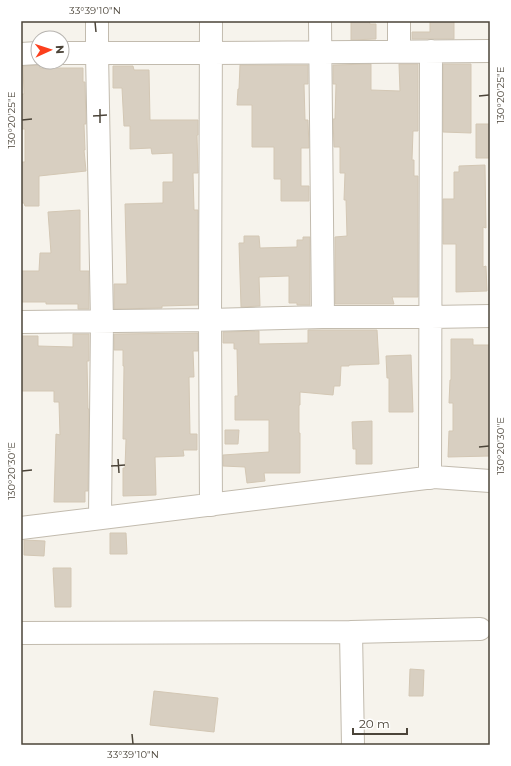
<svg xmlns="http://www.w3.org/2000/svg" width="511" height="766" font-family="Montserrat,sans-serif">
<rect width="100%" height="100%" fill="#f6f3ec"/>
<path fill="#d8cfc1" stroke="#d3c7b4" d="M 351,21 L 369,21 L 370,24 L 376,24 L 376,39 L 351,40 Z
M 430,21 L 454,21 L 454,39 L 412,39 L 412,32 L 430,32 Z
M 371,64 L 371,90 L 400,91 L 399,64 L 418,64 L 418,131 L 413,131 L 412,160 L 414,160 L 414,176 L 418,176 L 418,297 L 392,297 L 394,304 L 335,304 L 335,237 L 347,236 L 346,200 L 344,200 L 345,173 L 340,173 L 340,147 L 334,147 L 333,119 L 335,119 L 336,84 L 333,84 L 333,65 Z
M 443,64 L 471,64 L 471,133 L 443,132 Z
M 40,65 L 40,68 L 83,68 L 83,82 L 85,82 L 86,124 L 84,124 L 85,150 L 84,150 L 86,171 L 39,176 L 39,206 L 25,206 L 24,203 L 21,203 L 21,162 L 25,162 L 25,129 L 21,129 L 21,94 L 24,94 L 23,66 Z
M 240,65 L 308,65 L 308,84 L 304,84 L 305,120 L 308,120 L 309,148 L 301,148 L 301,186 L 309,186 L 309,201 L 281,201 L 281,179 L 274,179 L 274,147 L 252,147 L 252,105 L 237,105 L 238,89 L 239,89 Z
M 113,66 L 133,66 L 134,70 L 149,70 L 150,120 L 198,120 L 198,135 L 197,135 L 198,173 L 193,173 L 194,210 L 198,210 L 198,305 L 162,306 L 162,308 L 114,309 L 114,284 L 127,284 L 125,204 L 163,203 L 163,182 L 173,182 L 173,153 L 152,154 L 151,148 L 130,149 L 130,126 L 124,126 L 122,88 L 113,88 Z
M 476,124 L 490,124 L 490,158 L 476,158 Z
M 485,165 L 486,228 L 483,227 L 483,267 L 486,266 L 487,291 L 456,292 L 456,244 L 443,244 L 443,199 L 454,199 L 454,172 L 459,172 L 459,166 Z
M 80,210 L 80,271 L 89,271 L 89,309 L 78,309 L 78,304 L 46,304 L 46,302 L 21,302 L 21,271 L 39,271 L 40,253 L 51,253 L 48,212 Z
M 244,236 L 259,236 L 260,248 L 297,247 L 297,240 L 303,240 L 303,237 L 310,237 L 310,305 L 297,305 L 297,303 L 289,303 L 289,276 L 259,277 L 260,306 L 241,307 L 239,243 L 244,243 Z
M 308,330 L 377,330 L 379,364 L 349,365 L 349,366 L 341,366 L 340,386 L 334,386 L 333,395 L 300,392 L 300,405 L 299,405 L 299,433 L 300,433 L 300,473 L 264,473 L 265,481 L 247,483 L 245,467 L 223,466 L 223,455 L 269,452 L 269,420 L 235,420 L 235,396 L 238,396 L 237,349 L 234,349 L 234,343 L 223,343 L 223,332 L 259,331 L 259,344 L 308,343 Z
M 198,333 L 198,351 L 193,351 L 194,377 L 189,377 L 190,434 L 197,434 L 197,450 L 183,450 L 184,456 L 155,457 L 156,495 L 123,496 L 123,468 L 125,468 L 126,439 L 123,439 L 124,366 L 123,366 L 123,350 L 114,350 L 114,334 Z
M 73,334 L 89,334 L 89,361 L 87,361 L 88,409 L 89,409 L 88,491 L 85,491 L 85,502 L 54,502 L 56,434 L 60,435 L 59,402 L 54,402 L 54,391 L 21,391 L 21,336 L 38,336 L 38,346 L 73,347 Z
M 451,339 L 473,339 L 473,345 L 490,345 L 490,456 L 448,457 L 449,431 L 453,431 L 453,403 L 449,403 L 450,380 L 451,380 Z
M 411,355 L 413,412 L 389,412 L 389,378 L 387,378 L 386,356 Z
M 372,421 L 372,464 L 356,464 L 356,449 L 353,449 L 352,422 Z
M 225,430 L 239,430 L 238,444 L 225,444 Z
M 110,533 L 126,533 L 127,554 L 110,554 Z
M 24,540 L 45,541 L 44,556 L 24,555 Z
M 53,568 L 71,568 L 71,607 L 55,607 Z
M 410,669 L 424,670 L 423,696 L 409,696 Z
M 154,691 L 218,698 L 214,732 L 150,725 Z"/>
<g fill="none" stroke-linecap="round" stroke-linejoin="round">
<defs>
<path id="minor" d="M 97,21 L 97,53 L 102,321 L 100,518
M 320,21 L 323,317
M 399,21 L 399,51
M 62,53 L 211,53 L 490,51
M 21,54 L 38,53
M 21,322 L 210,320 L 323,317 L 431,317 L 490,316
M 430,478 L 431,51
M 211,505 L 210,320 L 211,21
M 21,528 L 434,477 L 490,481
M 351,632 L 353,745
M 21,633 L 351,632 L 480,629"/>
</defs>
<use href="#minor" stroke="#c2bbae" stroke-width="24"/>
<use href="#minor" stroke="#fff" stroke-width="22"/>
</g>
<path fill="none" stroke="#4b4439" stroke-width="1.5" d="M 95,22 L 96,32M 479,96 L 489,95M 100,109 L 100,123M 93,116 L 107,115M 22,120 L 32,119M 479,447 L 489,446M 118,459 L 119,473M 111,466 L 125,465M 22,471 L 32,470M 132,734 L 133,744"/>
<rect width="511" height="766" fill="none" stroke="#ffffff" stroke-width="44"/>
<g transform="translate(50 50) rotate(87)"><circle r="19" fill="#ffffff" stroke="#b7b4b0"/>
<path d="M0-3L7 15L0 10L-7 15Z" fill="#fc3f1d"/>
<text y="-6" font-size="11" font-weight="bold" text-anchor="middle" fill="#4b4439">N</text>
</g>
<path d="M353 728v6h54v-6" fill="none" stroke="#4b4439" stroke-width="2"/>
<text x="359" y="728" font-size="12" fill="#4b4439" stroke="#ffffff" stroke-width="3" paint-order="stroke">20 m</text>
<rect x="22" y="22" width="467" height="722" fill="none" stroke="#4b4439" stroke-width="1.5"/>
<g font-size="10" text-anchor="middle" fill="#4b4439">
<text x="95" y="14">33°39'10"N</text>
<text transform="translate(500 95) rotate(-90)" y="4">130°20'25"E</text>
<text transform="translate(11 120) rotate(-90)" y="4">130°20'25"E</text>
<text transform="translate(500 446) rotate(-90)" y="4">130°20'30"E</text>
<text transform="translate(11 471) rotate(-90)" y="4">130°20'30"E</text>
<text x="133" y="758">33°39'10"N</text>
</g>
</svg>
